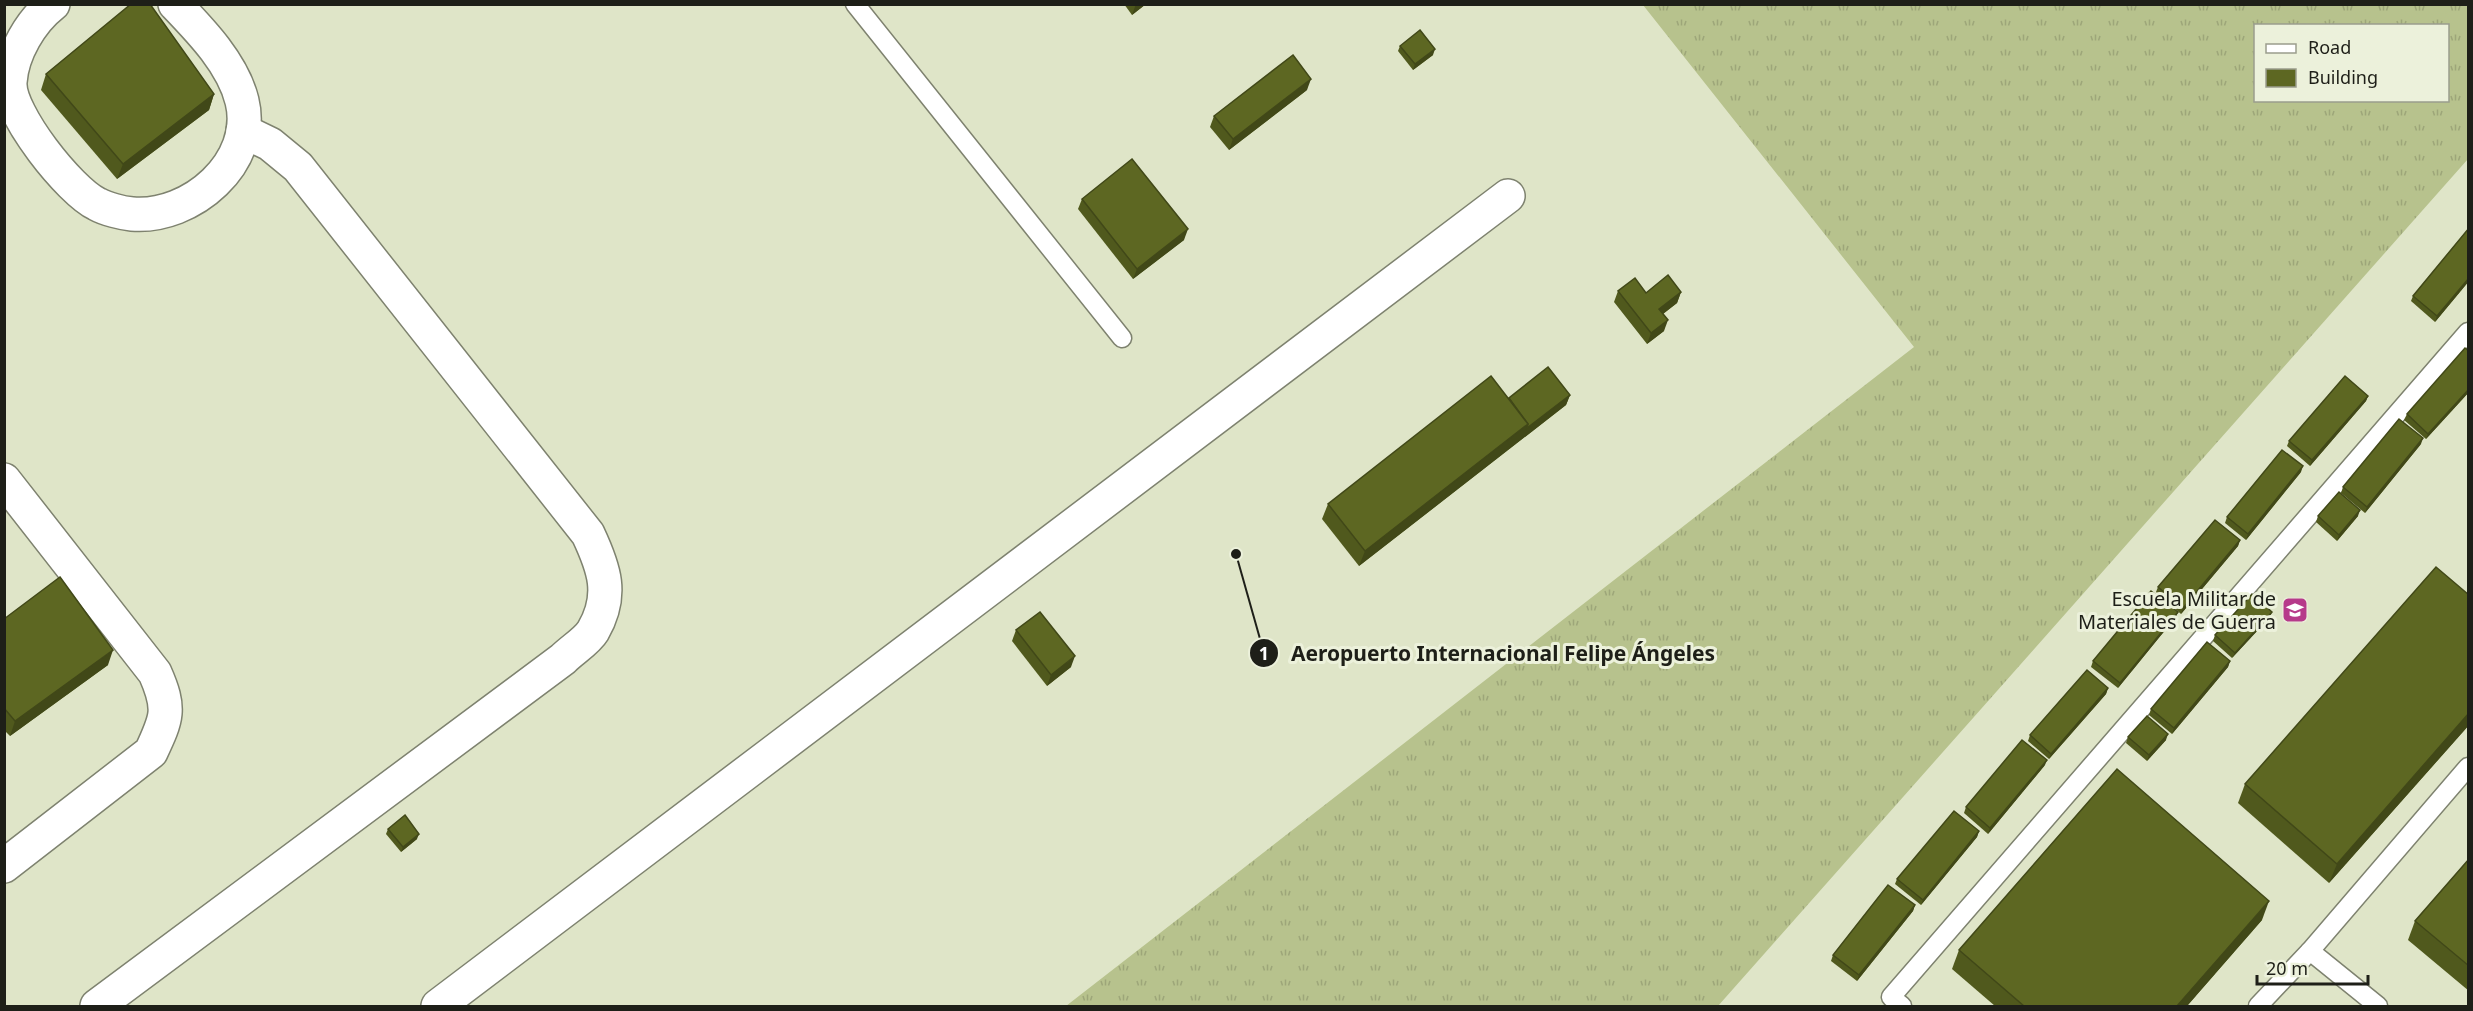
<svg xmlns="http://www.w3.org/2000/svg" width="2473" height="1011" viewBox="0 0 2473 1011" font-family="'Noto Sans',sans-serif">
<defs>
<pattern id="grass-tufts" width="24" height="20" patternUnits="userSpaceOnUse" patternTransform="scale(1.5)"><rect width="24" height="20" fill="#b7c28d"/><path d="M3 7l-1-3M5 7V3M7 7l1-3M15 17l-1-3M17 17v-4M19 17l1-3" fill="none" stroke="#9da679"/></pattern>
</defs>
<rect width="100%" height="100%" fill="#ecf1db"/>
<path fill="#dfe5c8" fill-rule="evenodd" d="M5,5h2463v1001h-2463zM2256,26h192v74h-192z"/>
<path fill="url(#grass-tufts)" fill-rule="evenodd" d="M1643,5h825v154l-750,847h-652l848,-659zM2256,26h192v74h-192z"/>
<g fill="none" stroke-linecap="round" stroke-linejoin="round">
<g stroke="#7e826f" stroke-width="21">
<g id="lane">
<path d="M855,4l267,334"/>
<path d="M2310,951l68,55"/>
<path d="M1902,1006l-11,-9 577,-665"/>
<path d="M2258,1006l52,-55 158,-184"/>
</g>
</g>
<g stroke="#7e826f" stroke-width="36">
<g id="street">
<path d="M53,4c-22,17 -41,49 -43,78 -2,32 60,109 87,122 9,5 25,9 35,10 59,5 125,-52 110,-113 -9,-37 -41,-70 -67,-97"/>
<path d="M4,480l151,193c16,36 12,45 -4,79l-147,114"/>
<path d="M97,1006l466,-347c9,-9 24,-18 30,-28 21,-36 11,-63 -5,-97l-290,-367 -28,-23 -27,-13"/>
<path d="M438,1006l1070,-810"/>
</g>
</g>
<use href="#lane" stroke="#fff" stroke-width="18"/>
<use href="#street" stroke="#fff" stroke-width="33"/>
</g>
<g fill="#50591d">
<path d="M1124,4h22l-14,11z"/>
<path d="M1400,46l33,9 -20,15 -15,-19z"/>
<path d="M46,74l168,20 -5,16 -92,69 -76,-89z"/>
<path d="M1307,90l-78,60 -19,-23 4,-11z"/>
<path d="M1082,199l102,41 -51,39 -55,-70z"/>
<path d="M2469,228v53l-34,41 -24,-21 2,-5z"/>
<path d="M1618,291l28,2 35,-1 -4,11 -14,11 1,17 -17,13 -33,-42z"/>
<path d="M2469,351v41l-43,47 -22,-19 3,-6z"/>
<path d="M1570,395l-4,10 -207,161 -37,-47 6,-15 181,-106z"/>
<path d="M2368,396l-2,5 -56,65 -23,-20 2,-5z"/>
<path d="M2421,444l-56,69 -24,-20 2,-6z"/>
<path d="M2301,472l-55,68 -21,-17 2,-6z"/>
<path d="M2318,516h40l-21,25 -21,-19z"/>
<path d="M2240,540l-2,6 -57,68 -25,-22 2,-5z"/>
<path d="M2469,595v130l-140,158 -91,-80 7,-19z"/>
<path d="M2178,612l-3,6 -57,70 -27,-21 2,-6z"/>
<path d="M2270,617l-38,41 -19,-17 2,-6z"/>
<path d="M4,619l104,46 -98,71 -6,-6z"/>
<path d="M1016,630l55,37 -24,19 -35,-45z"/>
<path d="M2230,661l-2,6 -56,67 -23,-19 2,-6z"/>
<path d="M2108,688l-2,6 -57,65 -21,-18 2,-6z"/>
<path d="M2128,737l38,3 -19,21 -21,-18z"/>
<path d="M2045,765l-57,69 -24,-21 2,-6z"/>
<path d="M388,829l29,10 -16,13 -15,-18z"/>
<path d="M1979,831l-2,6 -56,68 -26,-21 2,-5z"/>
<path d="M2469,859v132l-61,-51 7,-19z"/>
<path d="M1915,905l-2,6 -56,70 -26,-20 2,-6z"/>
<path d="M2262,920l-75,86h-192l-43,-37 7,-19z"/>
</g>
<g fill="#414818">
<path d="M1136,4h10l-14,11z"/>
<path d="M1435,49l-2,6 -20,15 2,-6z"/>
<path d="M1311,79l-4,11 -78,60 4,-11z"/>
<path d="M214,94l-5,16 -92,69 6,-15z"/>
<path d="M1188,229l-4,11 -51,39 4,-10z"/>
<path d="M2469,278v3l-34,41 2,-6z"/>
<path d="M1681,292l-4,11 -22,17 4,-11z"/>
<path d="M1668,320l-4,11 -17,13 4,-11z"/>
<path d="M2469,389v3l-43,47 2,-5z"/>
<path d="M1570,395l-4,10 -207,161 6,-15 163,-127z"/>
<path d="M2368,396l-2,5 -56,65 2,-6z"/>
<path d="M2423,438l-2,6 -56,69 2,-6z"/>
<path d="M2303,466l-2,6 -55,68 2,-6z"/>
<path d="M2360,510l-2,6 -21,25 2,-6z"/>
<path d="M2240,540l-2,6 -57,68 2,-6z"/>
<path d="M2178,612l-3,6 -57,70 2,-5z"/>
<path d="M2272,612l-2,5 -38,41 3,-5z"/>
<path d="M113,650l-5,15 -98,71 5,-15z"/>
<path d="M1075,656l-4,11 -24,19 4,-11z"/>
<path d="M2230,661l-2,6 -56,67 2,-6z"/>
<path d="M2108,688l-2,6 -57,65 2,-5z"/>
<path d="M2469,713v12l-140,158 8,-19z"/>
<path d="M2168,734l-2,6 -19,21 2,-6z"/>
<path d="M2047,760l-2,5 -57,69 2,-6z"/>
<path d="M1979,831l-2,6 -56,68 2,-5z"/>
<path d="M419,834l-2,5 -16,13 2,-5z"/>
<path d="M2269,901l-7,19 -75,86h-10z"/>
<path d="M1915,905l-2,6 -56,70 2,-6z"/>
</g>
<g fill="#5d6722" stroke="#414818" stroke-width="1.5">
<path d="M131,4h19l64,90 -91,70 -77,-90z"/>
<path d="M1420,30l15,19 -20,15 -15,-18z"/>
<path d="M1293,55l18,24 -78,60 -19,-23z"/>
<path d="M1132,159l56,70 -51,40 -55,-70z"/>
<path d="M2469,228v50l-32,38 -24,-20z"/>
<path d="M1668,275l13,17 -22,17 9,11 -17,13 -33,-42 17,-13 11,15z"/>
<path d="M2465,348l4,3v38l-41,45 -21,-20z"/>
<path d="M1548,367l22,28 -43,33 1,-4 -19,-26z"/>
<path d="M1491,376l37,48 -163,127 -37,-47z"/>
<path d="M2345,376l23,20 -56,64 -23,-19z"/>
<path d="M2399,419l24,19 -56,69 -24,-20z"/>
<path d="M2282,450l21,16 -55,68 -21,-17z"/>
<path d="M2339,492l21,18 -21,25 -21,-19z"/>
<path d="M2215,520l25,20 -57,68 -25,-21z"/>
<path d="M2436,567l33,28v118l-132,151 -92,-80z"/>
<path d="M60,577l53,73 -98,71 -11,-13v-89z"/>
<path d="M2151,591l27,21 -58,71 -27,-22z"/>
<path d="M2252,594l20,18 -37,41 -20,-18z"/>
<path d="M1040,612l35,44 -24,19 -35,-45z"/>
<path d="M2207,642l23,19 -56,67 -23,-19z"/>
<path d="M2087,670l21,18 -57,66 -21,-19z"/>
<path d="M2147,716l21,18 -19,21 -21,-18z"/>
<path d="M2022,740l25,20 -57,68 -24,-21z"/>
<path d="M2117,769l152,132 -92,105h-153l-65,-56z"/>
<path d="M1954,811l25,20 -56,69 -26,-21z"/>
<path d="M405,815l14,19 -16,13 -15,-18z"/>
<path d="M2469,859v107l-54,-45z"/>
<path d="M1888,885l27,20 -56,70 -26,-20z"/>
</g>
<defs>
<g id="university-square" transform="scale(1.35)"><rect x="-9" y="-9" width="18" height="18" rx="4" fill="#b63a8a" stroke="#ecf1db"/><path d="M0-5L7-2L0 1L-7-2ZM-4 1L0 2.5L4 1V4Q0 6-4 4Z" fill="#fff"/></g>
</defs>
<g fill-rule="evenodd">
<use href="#university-square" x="2295" y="610"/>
</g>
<g text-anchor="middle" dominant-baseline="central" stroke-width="6" stroke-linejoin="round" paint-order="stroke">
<g font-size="20" fill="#1e1f18" stroke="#ecf1db" text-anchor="end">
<text x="2276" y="598">Escuela Militar de<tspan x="2276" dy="23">Materiales de Guerra</tspan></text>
</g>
</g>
<path fill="none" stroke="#1e1f18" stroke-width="2" d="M1236 554L1264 653"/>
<g fill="#1e1f18" stroke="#ecf1db" stroke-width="2">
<circle cx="1236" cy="554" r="6"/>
<circle cx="1264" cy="653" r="15"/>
</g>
<g font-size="18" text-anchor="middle" font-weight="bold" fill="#fff">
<text x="1264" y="660">1</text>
</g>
<g font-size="21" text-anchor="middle" font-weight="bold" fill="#1e1f18" stroke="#ecf1db" stroke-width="6" stroke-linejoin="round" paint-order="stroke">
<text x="1503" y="661">Aeropuerto Internacional Felipe Ángeles</text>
</g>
<rect width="2473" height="1011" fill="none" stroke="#1e1f18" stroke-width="12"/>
<rect x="2254" y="24" width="195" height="78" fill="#ecf1db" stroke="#9a9d8d" stroke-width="1.5"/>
<rect x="2266" y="44" width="30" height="9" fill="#ffffff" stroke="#9a9d8d" stroke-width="1.5"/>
<text x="2308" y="54" font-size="18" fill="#1e1f18">Road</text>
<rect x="2266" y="69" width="30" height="18" fill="#5d6722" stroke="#9a9d8d" stroke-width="1.5"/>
<text x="2308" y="84" font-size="18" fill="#1e1f18">Building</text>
<path d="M2257 975v9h111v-9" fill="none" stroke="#1e1f18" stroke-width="3"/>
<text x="2266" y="975" font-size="18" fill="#1e1f18" stroke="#ecf1db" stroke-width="4.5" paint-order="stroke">20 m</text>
</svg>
